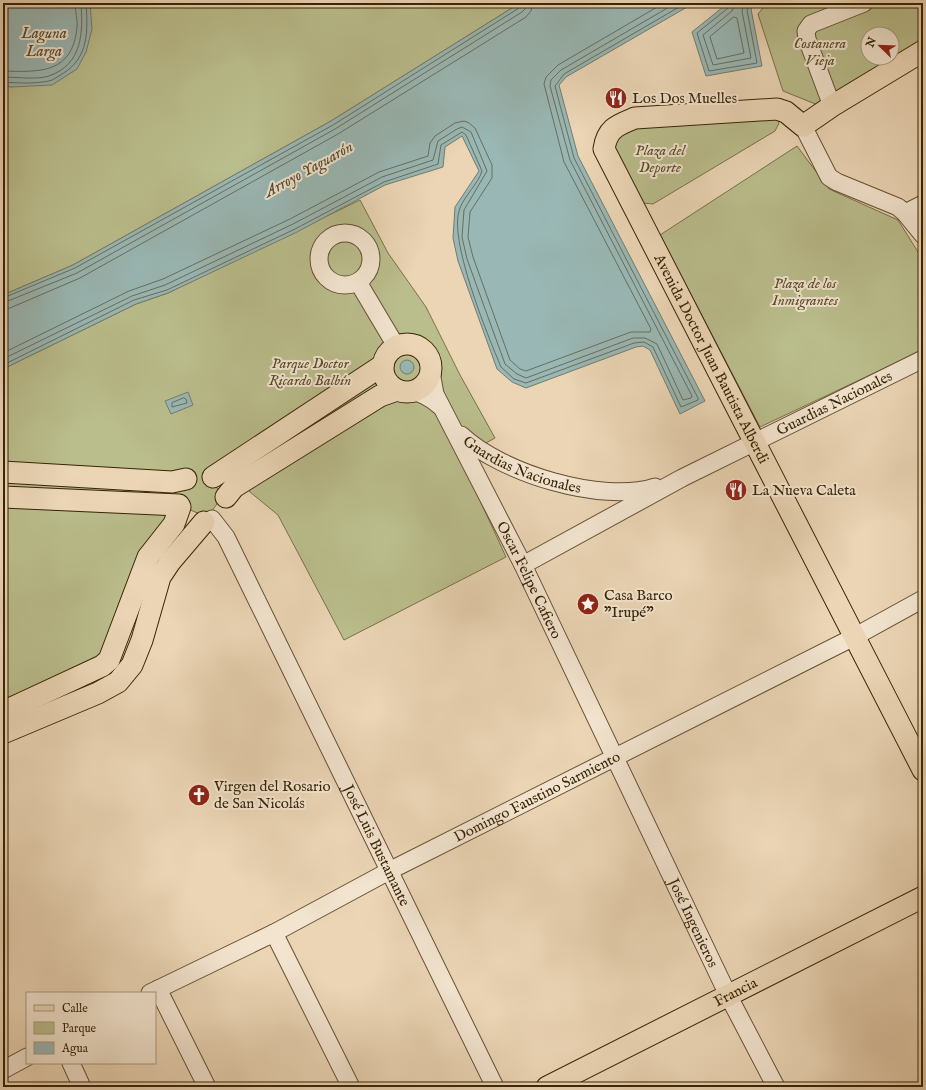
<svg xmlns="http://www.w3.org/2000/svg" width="926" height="1090" viewBox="0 0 926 1090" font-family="'IM FELL English',serif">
<rect width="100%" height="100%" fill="#ebd5b5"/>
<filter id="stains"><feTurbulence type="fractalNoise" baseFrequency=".005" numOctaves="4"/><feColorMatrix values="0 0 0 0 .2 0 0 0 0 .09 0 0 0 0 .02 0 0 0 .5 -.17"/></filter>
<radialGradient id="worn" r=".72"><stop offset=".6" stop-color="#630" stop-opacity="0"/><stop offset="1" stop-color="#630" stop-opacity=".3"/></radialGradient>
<g fill="#babd8c" stroke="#797048" fill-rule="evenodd">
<path d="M90,3h430l-189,118 -258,144 -70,30v-210l8,2 80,-78z"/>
<path d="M767,3h156v42l-100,62 -40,-16 -25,-77zM868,34h24v24h-24z"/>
<path d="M778,119l1,4 -4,8 -122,73 -10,-1 -28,-55 3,-11 18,-12z"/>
<path d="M797,146l32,43 69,31 25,40v90l-163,77 -100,-192z"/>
<path d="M360,200l28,53 38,54 34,68 35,63 -35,19 46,100 -162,83 -66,-125 -62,-51 -1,20 4,8v9l-7,10 -12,3 -12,-5 -80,141 -18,18 -87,31v-330l133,-65 32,-11z"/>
</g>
<g fill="#99b7b4" stroke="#727c6e">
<path d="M3,3h87l2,26 -6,23 -9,17 -25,16 -41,2 -8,-2z"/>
<path d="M520,3h174l-128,74 -7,8 19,71 127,245 -25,13 -30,-64 -7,-4 -7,1 -110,41 -14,-6 -15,-13 -39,-108 -5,-23 2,-31 24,-36 -17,-35 -17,11 -2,20 -58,18 -88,47 -129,61 -32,11 -133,65v-74l70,-30 258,-144z"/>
<path d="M728,3h29l-6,6 11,57 -56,10 -14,-44z"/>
<circle cx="407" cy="367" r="7"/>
<path d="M188,392l5,13 -22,9 -6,-13z"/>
</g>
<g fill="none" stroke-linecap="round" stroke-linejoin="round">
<g stroke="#686e5c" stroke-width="1">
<path d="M730,3l-2,5 -31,25 12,38 48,-8 -10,-53 4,-7"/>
<path d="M735,3l-3,8 -29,24 10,30 38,-7 -9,-47 2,-8"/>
<path d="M734,17l3,1 7,35 -27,6 -7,-22z"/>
<path d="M3,71c37,1 69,3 74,-43 1,-8 -2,-17 -2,-25"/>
<path d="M3,77c13,0 34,3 46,-1 34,-12 34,-44 32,-73"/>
<path d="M3,82c15,1 31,2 46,-1 5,-1 9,-5 13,-7 27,-16 26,-43 24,-71"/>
<path d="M3,298l72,-30 258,-143 186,-117 3,-5"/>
<path d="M3,303l74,-30 258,-144 187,-117 3,-3 2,-6"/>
<path d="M3,309l7,-1 70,-30 258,-144 188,-117 5,-6 2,-8"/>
<path d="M3,353l126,-62 34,-12 127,-60 89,-47 49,-16 2,-13 5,-7 20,-13 9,-2 5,2 6,5 17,37v13l-22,34 -2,25 5,20 37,103 10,9 6,2 105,-39h19l1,-3 -87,-167 -20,-78 2,-7 12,-12 106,-62"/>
<path d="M3,359l129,-63 33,-11 128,-61 89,-47 51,-17 5,-19 19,-12 5,-2 9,5 16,39 -23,39 -2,27 5,22 38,105 12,10 9,4 107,-40h12l12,6 26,56 8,-2 1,-2 -122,-236 -20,-74 1,-6 10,-10 115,-67"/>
<path d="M3,365l131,-65 33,-10 128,-61 89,-47 54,-18 3,-19 21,-13 4,3 16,36c-4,13 -17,24 -22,37 -13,29 28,128 41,159l13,12 12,4 108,-40 10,-1 9,5 28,60 17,-7v-2l-124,-240 -19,-72 9,-12 122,-71"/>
<path d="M184,398l2,1 1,4 -15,4v-4z"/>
</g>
<g stroke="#655031" stroke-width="19">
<g id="minor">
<path d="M832,106l-25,-67 -1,-8 5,-7 53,-21"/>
<path d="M803,126l26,51 8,5 61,25 7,6 18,22"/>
<path d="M905,213l18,-9"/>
<circle cx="345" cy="259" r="26"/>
<path d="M358,282l38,64"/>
<path id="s1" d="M431,372l4,22 88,171 205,430 48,92"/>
<path d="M409,392c11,-1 23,7 31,14"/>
<path id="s2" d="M461,435c40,38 141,69 194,52"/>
<path id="s3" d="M212,519l14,18 269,550"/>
<path id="s4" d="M523,565l159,-87 241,-119"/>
<path d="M274,933l77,154"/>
<path d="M158,989l49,98"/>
<path id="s5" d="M150,993l124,-60 115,-62 465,-234 69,-38"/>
<path d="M71,1063l11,24"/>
<path d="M3,1070l24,-13"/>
</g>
</g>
<g stroke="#382405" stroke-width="23">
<g id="major">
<path id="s6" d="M923,51l-91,55 -29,20 -17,-14 -9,-3 -142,9c-17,7 -28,10 -31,31l319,621"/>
<circle cx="407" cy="368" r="24"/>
<path d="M3,472l169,10 14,-3"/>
<path d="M213,477l170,-112"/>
<path d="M3,497l176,8"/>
<path d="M226,497l8,-10 146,-91 17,-6"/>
<path d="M3,712l99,-46 7,-6 39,-103 26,-33 6,-17"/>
<path d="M3,733l95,-40 20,-11 14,-17 10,-25 18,-63 10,-15 34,-40"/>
<path id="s7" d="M547,1087l376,-190"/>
</g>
</g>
<use href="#minor" stroke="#f2e4cf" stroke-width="17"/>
<use href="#major" stroke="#ebd5b5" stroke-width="21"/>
</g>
<defs>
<g id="restaurant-disc" transform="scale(1.15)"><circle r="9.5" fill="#8f2418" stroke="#f2e4cf"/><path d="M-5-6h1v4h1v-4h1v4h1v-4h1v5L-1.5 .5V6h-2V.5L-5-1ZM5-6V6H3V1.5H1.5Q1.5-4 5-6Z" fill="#fff"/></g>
<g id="sight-disc" transform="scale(1.15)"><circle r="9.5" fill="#8f2418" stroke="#f2e4cf"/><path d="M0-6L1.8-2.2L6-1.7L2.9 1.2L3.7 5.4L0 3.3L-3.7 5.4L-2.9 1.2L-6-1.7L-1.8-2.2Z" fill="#fff"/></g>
<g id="church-disc" transform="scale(1.15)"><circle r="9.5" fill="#8f2418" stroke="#f2e4cf"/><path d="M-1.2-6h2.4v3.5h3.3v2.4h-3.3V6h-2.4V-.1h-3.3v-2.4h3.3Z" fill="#fff"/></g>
</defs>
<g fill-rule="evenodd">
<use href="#restaurant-disc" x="616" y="98"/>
<use href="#restaurant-disc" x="736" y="490"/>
<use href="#sight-disc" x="588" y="604"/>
<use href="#church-disc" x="199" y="795"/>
</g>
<g text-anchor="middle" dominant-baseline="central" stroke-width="4" stroke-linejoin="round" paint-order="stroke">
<g font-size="15" font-style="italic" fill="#584a27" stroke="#f2e4cf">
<text x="820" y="43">Costanera<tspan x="820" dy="17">Vieja</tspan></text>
<text x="660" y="150">Plaza del<tspan x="660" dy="17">Deporte</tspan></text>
<text x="805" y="283">Plaza de los<tspan x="805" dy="17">Inmigrantes</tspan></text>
<text x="310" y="363">Parque Doctor<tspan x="310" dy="17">Ricardo Balbín</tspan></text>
</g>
<g font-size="15" fill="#382405" stroke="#f2e4cf" text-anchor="start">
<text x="632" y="98">Los Dos Muelles</text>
<text x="752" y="490">La Nueva Caleta</text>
<text x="604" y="595">Casa Barco<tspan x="604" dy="17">"Irupé"</tspan></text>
<text x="214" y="786">Virgen del Rosario<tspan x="214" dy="17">de San Nicolás</tspan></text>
</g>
<g font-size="15" fill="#382405" stroke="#f2e4cf">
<text stroke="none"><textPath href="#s6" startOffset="598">Avenida Doctor Juan Bautista Alberdi</textPath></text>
<text stroke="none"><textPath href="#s4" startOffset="351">Guardias Nacionales</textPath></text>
<text stroke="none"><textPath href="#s2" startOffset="69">Guardias Nacionales</textPath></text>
<text stroke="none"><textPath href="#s1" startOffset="231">Oscar Felipe Cafiero</textPath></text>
<text stroke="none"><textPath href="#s5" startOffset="434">Domingo Faustino Sarmiento</textPath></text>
<text stroke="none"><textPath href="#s3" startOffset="366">José Luis Bustamante</textPath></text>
<text stroke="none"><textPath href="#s1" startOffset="611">José Ingenieros</textPath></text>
<text stroke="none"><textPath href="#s7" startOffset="211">Francia</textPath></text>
</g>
<g font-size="16" font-style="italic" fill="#504931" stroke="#f2e4cf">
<text x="44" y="34">Laguna<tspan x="44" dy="18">Larga</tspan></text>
<text transform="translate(309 170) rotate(-29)">Arroyo Yaguarón</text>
</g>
</g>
<rect width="926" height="1090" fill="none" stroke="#ebd5b5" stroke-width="16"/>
<rect x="4" y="4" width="918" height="1082" fill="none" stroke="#382405" stroke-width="2"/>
<rect x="8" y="8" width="910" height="1074" fill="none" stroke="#382405"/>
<rect x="26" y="992" width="130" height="72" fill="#f2e4cf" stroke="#a8977e"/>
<rect x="34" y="1005" width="20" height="6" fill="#ebd5b5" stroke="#a8977e"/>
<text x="62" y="1012" font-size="12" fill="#382405">Calle</text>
<rect x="34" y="1022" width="20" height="12" fill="#babd8c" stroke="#a8977e"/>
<text x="62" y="1032" font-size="12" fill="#382405">Parque</text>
<rect x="34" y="1042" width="20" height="12" fill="#99b7b4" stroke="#a8977e"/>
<text x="62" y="1052" font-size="12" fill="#382405">Agua</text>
<g transform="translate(880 46) rotate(293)"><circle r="19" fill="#f2e4cf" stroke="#a8977e"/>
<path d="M0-3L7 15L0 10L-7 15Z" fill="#8f2418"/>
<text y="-6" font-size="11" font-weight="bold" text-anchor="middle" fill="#382405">N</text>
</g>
<rect width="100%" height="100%" filter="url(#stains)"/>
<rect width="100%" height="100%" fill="url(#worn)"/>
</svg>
